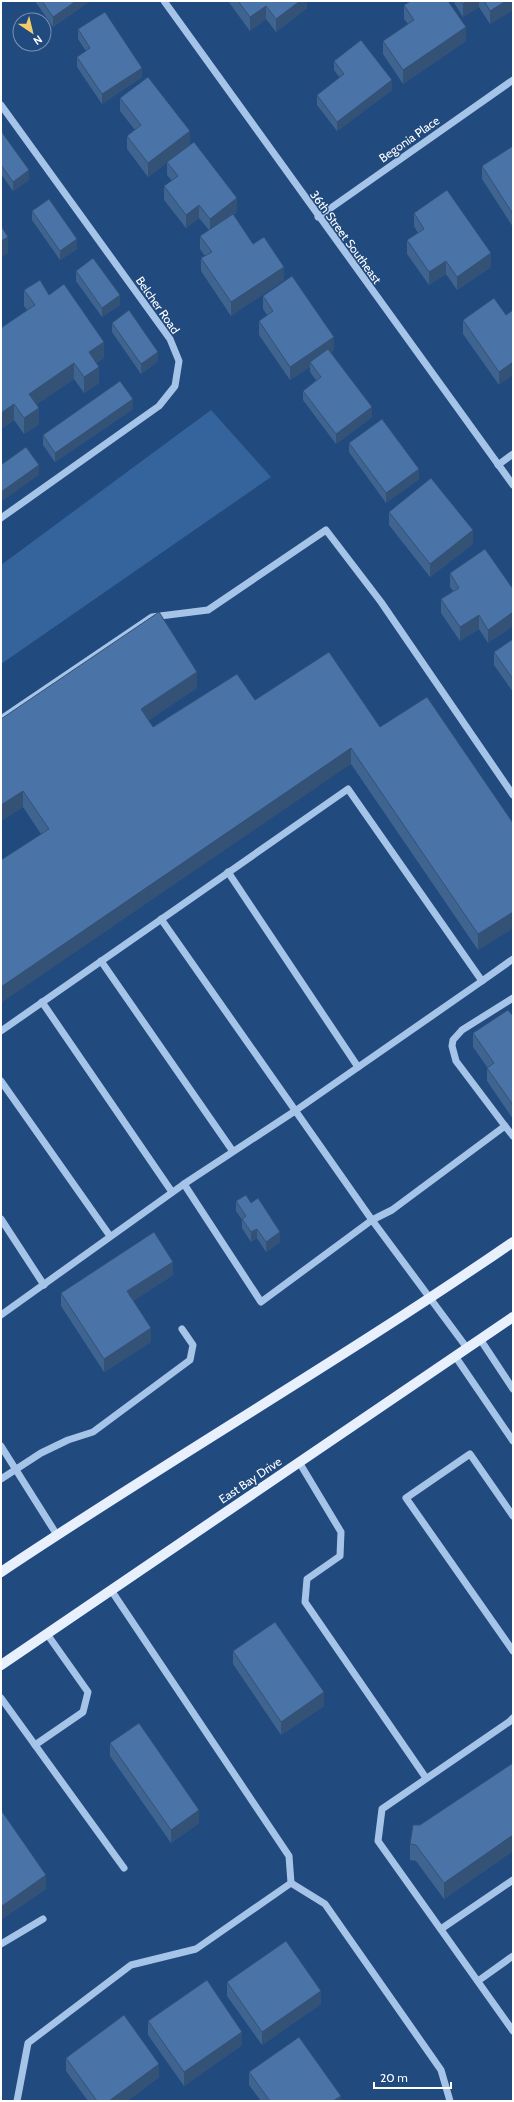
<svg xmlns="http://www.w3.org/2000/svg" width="514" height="2102" viewBox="0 0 514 2102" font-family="Cabin,sans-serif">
<rect width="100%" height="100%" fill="#214a7f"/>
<path fill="#35649d" d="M211,410l60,67 -270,187v-99z"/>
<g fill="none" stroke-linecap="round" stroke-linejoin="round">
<g stroke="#a6c4e7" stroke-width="7">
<path d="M164,1l349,484"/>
<path d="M1,105l169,234 9,22 -4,25 -16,20 -158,112"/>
<path d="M318,217l195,-137"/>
<path d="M498,465l15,-11"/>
<path d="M1,719l151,-102 56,-7 118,-80 55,72 132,193"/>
<path d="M228,872l130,195"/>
<path d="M161,919l211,301 20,-10 113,-84 8,10"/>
<path d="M101,961l131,189"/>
<path d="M42,1002l130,190"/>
<path d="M1,1031l347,-242 134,192 31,-22"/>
<path d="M1,1081l109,155"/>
<path d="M505,1126l-49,-65 -4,-15 1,-6 9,-10 51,-32"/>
<path d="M1,1219l43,66"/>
<path d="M1,1315l183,-131"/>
<path d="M480,1339l33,50"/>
<path d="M467,1348l-95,-128 -111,82 -77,-118 111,-73 187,-130"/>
<path d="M455,1356l58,85"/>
<path d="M1,1446l56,89"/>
<path d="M299,1462l42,70 -1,24 -33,23 -2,23 121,176"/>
<path d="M1,1479l40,-26 27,-13 25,-8 97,-72 3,-15 -11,-16"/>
<path d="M513,1516l-43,-62 -64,44 107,153"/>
<path d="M1,1698l123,170"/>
<path d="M513,1718l-4,4 -127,87 -4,32 135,190"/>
<path d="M35,1745l48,-33 5,-20 -41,-58"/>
<path d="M291,1883l34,21 116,166 9,31"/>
<path d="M441,1929l72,-49"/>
<path d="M1,1944l42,-25"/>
<path d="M478,1981l35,-25"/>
<path d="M17,2101l11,-58 103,-78 65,-16 95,-66 -2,-27 -178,-266"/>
</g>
<g stroke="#e8f0fd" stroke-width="10">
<path d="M1,1572c169,-113 345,-215 512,-330"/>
<path d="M1,1665l512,-348"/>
</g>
</g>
<g fill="#406490">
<path d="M35,1h55l-37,26z"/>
<path d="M228,1h79v7l-31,24 -10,-13 -16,12z"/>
<path d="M453,1h60v9l-23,14 -11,-17 -16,10z"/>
<path d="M404,5l62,36 -63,43 -20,-30v-13l25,-17 -4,-5z"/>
<path d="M78,29l64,48 -40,27 -25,-37v-10l9,-6 -8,-12z"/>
<path d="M334,61l58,29 -55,41 -20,-26v-10l23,-17 -6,-8z"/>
<path d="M120,98l70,47 -42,32 -21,-28v-13l8,-6 -15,-19z"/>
<path d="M1,131l28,49 -16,11 -12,-17z"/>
<path d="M513,146v81l-31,-48v-13z"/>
<path d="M167,162l70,49 -4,4 20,29 31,36 -53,36 -30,-45v-13l4,-2 -5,-7v-13l9,-6 -10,-12 -13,10 -22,-28v-14l8,-5 -5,-6z"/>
<path d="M32,211l45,38 -17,11 -28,-40z"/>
<path d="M414,213l77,54 -34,23 -11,-16 -17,11 -22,-31v-14l11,-7 -4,-7z"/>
<path d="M76,271l44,34 -18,12 -26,-36z"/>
<path d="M24,290l25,5 55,63 -8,5 3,20 -15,10 -10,-14 -37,25 2,20 -15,10 -10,-14 -13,9v-101l26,-18 -3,-4z"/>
<path d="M263,296l71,54 -3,2 41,65 -36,27 -33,-44v-9l13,-11 -6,-8v-5l-20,13 -31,-45v-14l8,-6 -4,-6z"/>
<path d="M506,315l-7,70 -36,-51v-14z"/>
<path d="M112,323l46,38 -17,13 -29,-42z"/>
<path d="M133,409l-78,53 -12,-17v-10z"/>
<path d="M349,443l70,36 -33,24 -37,-51z"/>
<path d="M389,512l84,32 -43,33 -41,-52z"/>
<path d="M450,573l63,16v37l-25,17 -9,-14 -19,12 -19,-28v-14l12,-8 -3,-4z"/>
<path d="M513,639v53l-19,-27v-13z"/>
<path d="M197,688l-49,32 5,7 102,-27 125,27 133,96v105l-35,22 -127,-186 -310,70 -18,-27 -22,14v-102z"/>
<path d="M513,1016v103l-26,-38v-14l-14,-20v-14z"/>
<path d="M236,1201l15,2 29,39 -14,10 -9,-14 -6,4 -9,-14v-8l-6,-9z"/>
<path d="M173,1275l-40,26 18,41 -47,30 -43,-66v-13z"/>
<path d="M233,1651l91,55 -43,29 -48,-71z"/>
<path d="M110,1743l89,80 -28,20 -61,-87z"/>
<path d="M513,1763v88l-69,48 -28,-38 -6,-1v-16l10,-19z"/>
<path d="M1,1810l45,79 -44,30 -1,-2z"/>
<path d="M227,1982l94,22 -59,41 -35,-49z"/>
<path d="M148,2021l94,24 -58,41 -36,-51z"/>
<path d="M66,2058l93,19 -32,24h-39l-22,-30z"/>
<path d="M249,2072l92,29h-80l-12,-16z"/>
</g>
<g fill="#345176">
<path d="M76,1h14l-37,26v-10z"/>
<path d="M300,1h7v7l-31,24v-13z"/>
<path d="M467,1h12v6l-16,10v-13z"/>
<path d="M506,1h7v9l-23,14v-13z"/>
<path d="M266,6v13l-16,12v-14z"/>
<path d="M466,27v14l-63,43v-14z"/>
<path d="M142,68v9l-40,27v-10z"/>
<path d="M392,80v10l-55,41v-9z"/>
<path d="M190,131v14l-42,32v-14z"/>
<path d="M29,170v10l-16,11v-9z"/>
<path d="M2,196v16l-1,1v-16z"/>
<path d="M237,198v13l-27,21v-13z"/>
<path d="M199,205v13l-13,10v-13z"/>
<path d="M8,237v16l-7,4v-16z"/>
<path d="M77,239v10l-17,11v-9z"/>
<path d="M491,253v14l-34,23v-13z"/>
<path d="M446,261v13l-17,11v-13z"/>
<path d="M284,267v13l-53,36v-14z"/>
<path d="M120,295v10l-18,12v-9z"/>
<path d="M334,337v13l-22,15 -2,-3v5l-20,13v-13z"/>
<path d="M104,342v16l-15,10v-16z"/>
<path d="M158,352v9l-17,13v-10z"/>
<path d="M513,362v13l-14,10v-13z"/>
<path d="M74,363v16l-45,31v-16z"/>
<path d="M99,367v16l-15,10v-16z"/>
<path d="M133,399v10l-78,53v-9z"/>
<path d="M14,404v16l-13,9v-16z"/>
<path d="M372,407v10l-36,27v-10z"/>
<path d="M39,408v16l-15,10v-16z"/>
<path d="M39,465v10l-38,27v-10z"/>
<path d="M419,469v10l-33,24v-10z"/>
<path d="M473,530v14l-43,33v-13z"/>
<path d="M513,612v14l-25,17v-13z"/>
<path d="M479,615v14l-19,12v-14z"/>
<path d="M197,672v16l-56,38v-17z"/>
<path d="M351,748v16l-350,239v-16z"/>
<path d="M23,791v16l-22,14v-16z"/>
<path d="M513,912v16l-35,22v-16z"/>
<path d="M257,1229v9l-6,4v-10z"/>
<path d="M280,1232v10l-14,10v-10z"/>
<path d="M173,1262v13l-46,30v-14z"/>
<path d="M151,1328v14l-47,30v-13z"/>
<path d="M324,1692v14l-43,29v-13z"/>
<path d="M199,1810v13l-28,20v-13z"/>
<path d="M513,1835v16l-69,48v-16z"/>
<path d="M46,1875v14l-44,30v-13z"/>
<path d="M321,1991v13l-59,41v-13z"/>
<path d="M242,2032v13l-58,41v-14z"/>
<path d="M159,2064v13l-32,24h-18z"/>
<path d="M341,2096v5h-8z"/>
</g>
<g fill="#4a74a8" stroke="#345176">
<path d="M42,1h34l-23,16z"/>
<path d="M238,1h62l-24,18 -10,-13 -16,11z"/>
<path d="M411,1h37l18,26 -63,43 -20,-29 31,-21 -10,-15z"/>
<path d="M461,1h6l-4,3z"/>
<path d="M484,1h22l-16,10z"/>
<path d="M105,12l37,56 -40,26 -25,-37 13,-9 -12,-19z"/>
<path d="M361,40l31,40 -55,42 -20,-27 27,-21 -10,-13z"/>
<path d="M148,77l42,54 -42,32 -21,-27 14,-11 -21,-27z"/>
<path d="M1,131l28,39 -16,12 -12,-17z"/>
<path d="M194,142l43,56 -27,21 -11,-14 -13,10 -22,-29 14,-10 -11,-14z"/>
<path d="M513,146v68l-31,-48z"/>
<path d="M447,190l44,63 -34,24 -11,-16 -17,11 -22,-32 17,-11 -10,-16z"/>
<path d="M49,199l28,40 -17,12 -28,-40z"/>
<path d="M233,214l20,30 11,-7 20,30 -53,35 -30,-44 11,-6 -12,-16z"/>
<path d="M1,226l7,11 -7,4z"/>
<path d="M93,258l27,37 -18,13 -26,-37z"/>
<path d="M292,276l42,61 -44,30 -31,-46 14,-10 -10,-15z"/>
<path d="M40,280l9,15 15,-11 40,58 -15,10 10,15 -15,10 -10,-14 -45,31 10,14 -15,10 -10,-14 -13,9v-85l34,-23 -11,-15z"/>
<path d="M494,298l12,17 7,-5v52l-14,10 -36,-52z"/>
<path d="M129,310l29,42 -17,12 -29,-41z"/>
<path d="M328,349l44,58 -36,27 -33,-43 18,-14 -11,-15z"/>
<path d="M120,381l13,18 -78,54 -12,-18z"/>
<path d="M382,419l37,50 -33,24 -37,-50z"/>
<path d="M26,447l13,18 -38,27v-27z"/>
<path d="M431,478l42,52 -43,34 -41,-52z"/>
<path d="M485,549l28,40v23l-25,18 -9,-15 -19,12 -19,-28 18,-11 -9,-15z"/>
<path d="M159,612l38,60 -56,37 12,18 84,-53 18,26 74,-48 51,75 47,-30 86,126v89l-35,22 -127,-186 -350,239v-127l48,-31 -26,-38 -22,14v-86z"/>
<path d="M513,639v40l-19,-27z"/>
<path d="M508,1010l5,6v89l-26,-37 7,-5 -21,-30z"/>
<path d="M246,1195l5,8 7,-5 22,34 -14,10 -9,-13 -6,3 -9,-13 4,-3 -10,-15z"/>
<path d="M154,1232l19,30 -46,29 24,37 -47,31 -43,-66z"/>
<path d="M275,1622l49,70 -43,30 -48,-71z"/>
<path d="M139,1723l60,87 -28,20 -61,-87z"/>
<path d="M513,1763v72l-69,48 -28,-38 -6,-1 3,-19h7z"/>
<path d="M1,1810l45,65 -44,31 -1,-2z"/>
<path d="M286,1941l35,50 -59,41 -35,-50z"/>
<path d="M207,1980l35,52 -58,40 -36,-51z"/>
<path d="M124,2015l35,49 -50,37h-12l-31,-43z"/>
<path d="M299,2037l42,59 -8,5h-63l-21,-29z"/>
</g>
<g text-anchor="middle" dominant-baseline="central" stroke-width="3" stroke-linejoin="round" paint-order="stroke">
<g font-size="12" fill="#fff" stroke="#214a7f">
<text transform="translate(409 139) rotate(-35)">Begonia Place</text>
<text transform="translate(346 237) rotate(54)">36th Street Southeast</text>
<text transform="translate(158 305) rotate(55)">Belcher Road</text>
<text transform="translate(250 1480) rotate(-34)">East Bay Drive</text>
</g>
</g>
<rect width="514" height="2102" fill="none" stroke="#ffffff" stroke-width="4"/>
<g transform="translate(32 32) rotate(145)"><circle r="19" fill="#214a7f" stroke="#7a92b2"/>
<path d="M0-3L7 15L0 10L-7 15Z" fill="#f3cb68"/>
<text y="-6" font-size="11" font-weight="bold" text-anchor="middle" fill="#ffffff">N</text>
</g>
<path d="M374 2082v6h77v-6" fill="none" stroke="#ffffff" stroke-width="2"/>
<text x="380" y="2082" font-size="12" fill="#ffffff" stroke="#214a7f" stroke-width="3" paint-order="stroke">20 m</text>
</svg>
